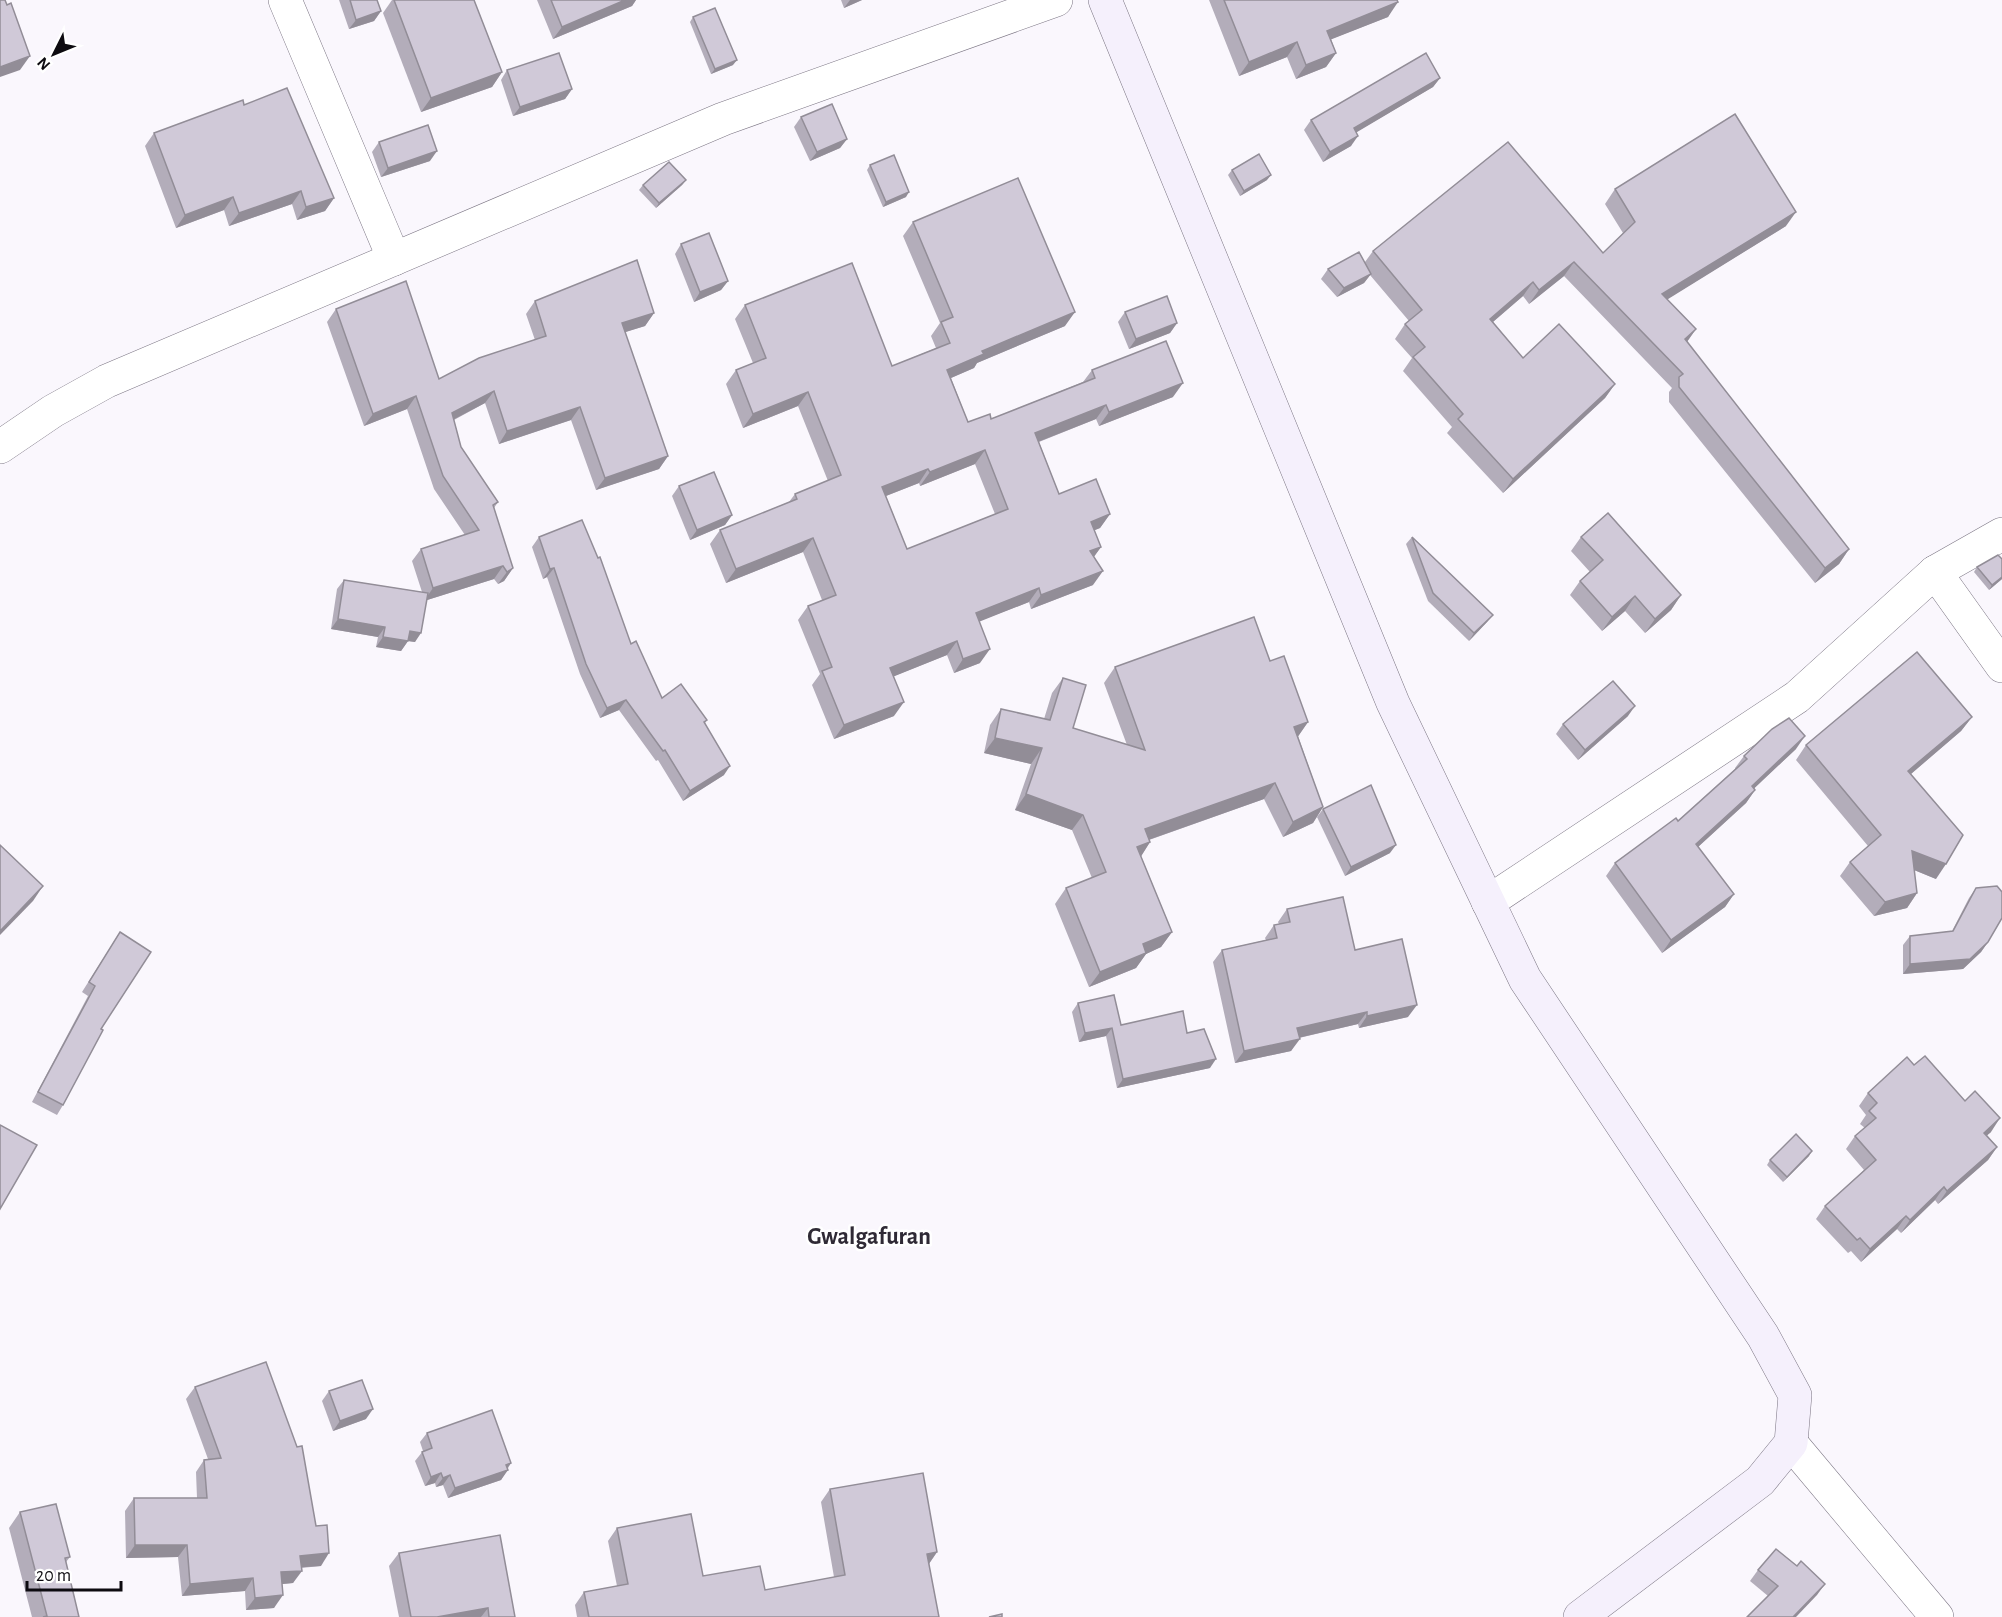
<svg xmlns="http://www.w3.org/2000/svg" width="2002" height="1617" viewBox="0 0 2002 1617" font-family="'Alegreya Sans',sans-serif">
<rect width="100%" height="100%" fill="#faf7fd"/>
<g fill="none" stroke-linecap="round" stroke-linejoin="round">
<g stroke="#7c7684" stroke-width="34">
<g id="street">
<path d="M285,0l109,259"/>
<path d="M0,447l53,-36 54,-30 616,-262 333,-119"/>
<path d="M1935,572l67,-38"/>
<path d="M1488,902l309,-205 138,-125 67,94"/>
<path d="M1791,1443l146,174"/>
</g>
</g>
<g stroke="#7c7684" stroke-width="34">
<path id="secondary" d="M1105,0l288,703 132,276 238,357 32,59 -4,48 -31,38 -180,136"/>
</g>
<use href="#street" stroke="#fff" stroke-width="33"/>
<use href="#secondary" stroke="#f5f0fc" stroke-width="33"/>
</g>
<g fill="#b3adba" fill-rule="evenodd">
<path d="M339,0h38l4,11 -7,10 -25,8z"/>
<path d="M392,0h82l28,72 -10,15 -71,25 -38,-99z"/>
<path d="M537,0h99l-4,6 -79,33z"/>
<path d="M841,0h21l-18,8z"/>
<path d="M1209,0h188l-9,17 -57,22 5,14 -10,14 -30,12 -9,-22 -48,19z"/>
<path d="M693,17l40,48 -22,9 -21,-52z"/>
<path d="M507,70l65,19 -7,10 -52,17 -12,-36z"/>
<path d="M1440,78l-7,9 -77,45 -5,14 -28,16 -19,-32 7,-10z"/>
<path d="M244,105l90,93 -9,13 -28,9 -5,-16 -63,22 -5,-16 -48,18 -31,-82 9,-13z"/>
<path d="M801,117l46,22 -7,9 -30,13 -16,-34z"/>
<path d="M379,142l51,19 -49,16 -9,-25z"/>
<path d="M870,165l36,32 -23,10 -16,-37z"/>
<path d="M1232,170l35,10 -27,16 -12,-21z"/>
<path d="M686,180l-4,5 -26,23 -17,-18 4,-5z"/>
<path d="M1615,189l171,37 -119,73 29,30 -9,13 162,207 -10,15 -24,19 -146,-181v-10l3,-4 -108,-112 -35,28 -6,-8 -30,26 30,36 92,26 -10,14 -102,95 -56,-60 5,-6 -49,-56 9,-13 -17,-19 10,-15 4,-3 -39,-46 -6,8 -27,14 -16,-18 7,-10 37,-7 8,-11 230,2 20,-20 -18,-29z"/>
<path d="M913,222l152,104 -88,37 -3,5 -23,10 17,44 23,-3 92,-37 9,-12 81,27 -74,29 -3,-7 -57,23 20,52 51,20 -10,14 -6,2 7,17 -7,9 -1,29 -62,24 -2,-7 -50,19 1,42 -26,10 -7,-18 -53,21v40l-60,23 -22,-54 8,-11 -22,-54 10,-14 14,-6 -19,-48 -77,31 -16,-39 10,-14 69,-28 6,-8 33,-13 -30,-75 -55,22 -17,-44 10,-14 17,-7 -18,-44 10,-14 147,61 44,-18 -5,-12 9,-13 -37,-87zM975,464l20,50 -88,35 -21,-53 33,-13 1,3z"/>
<path d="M681,244l47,37 -7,9 -27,12 -19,-48z"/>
<path d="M535,301l119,12 -9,13 -20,6 43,124 -9,13 -63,21 -25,-70 -72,24 -14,-41 -31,17 7,27 37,55 -4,6 19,60 -9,13 -6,3 -4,-5 -67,21 -12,42 -7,-1 -7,10 -25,-4 2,-10 -47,-8 6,-40 7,-9 78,12 -10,-31 9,-12 44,-14 -31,-46 -27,-80 -43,17 -37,-104 9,-13 103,70 96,-39 -9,-26z"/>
<path d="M1125,312l52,11 -7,10 -41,16 -11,-27z"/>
<path d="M679,486l53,29 -7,10 -35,15 -18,-44z"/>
<path d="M539,537l92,107 31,54 45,22 -2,3 19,52 -41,26 -25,-41 -2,1 -37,-51 -19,8 -20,-44 -33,-97 -4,2 -11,-32z"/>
<path d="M1412,537l81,78 -6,7 -18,19 -41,-40 -22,-57z"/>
<path d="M1581,537l100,58 -10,15 -26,23 -20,-22 -23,20 -32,-36 10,-14 10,-9 -19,-21z"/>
<path d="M2002,559v20l-13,11 -15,-18 3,-5z"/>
<path d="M1270,661l38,61 -10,14 25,71 -10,16 -30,14 -19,-38 -115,41 1,2 -9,14 31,76 -11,15 -15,7 -10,14 -47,19 -34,-83 11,-16 26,-10 -20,-48 -57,-20 16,-46 -47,-11 6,-28 11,-16 43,10 8,-26 11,-15 10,50 54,17 -23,-62 11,-16z"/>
<path d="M1628,716l-50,44 -22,-26 7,-10z"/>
<path d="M1972,717l-11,14 -50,43 25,105 -22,-9 3,23 -10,15 -33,8 -34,-40 10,-14 18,-16 -72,-86 10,-15z"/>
<path d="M1796,749l-42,39 1,2 -9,13 -48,44 36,47 -9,13 -63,46 -56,-77 9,-13 63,-42 57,-52v-1l9,-12z"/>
<path d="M1323,809l67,44 -45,23 -28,-59z"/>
<path d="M1976,888l12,54 -7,10 -18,17 -60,5v-29l7,-9 42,-5 17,-33z"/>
<path d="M1287,909l68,41 53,67 -49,11 -1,-4 -59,14 -8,13 -56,12 -22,-101 9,-12 44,-10 -1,-2 9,-13 5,-1 -1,-2z"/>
<path d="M120,932l-19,97 -38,76 -6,10 -25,-13 56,-106 -6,-4z"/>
<path d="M1078,1003l43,22 66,8 23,35 -93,20 -11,-52 -27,6 -7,-30z"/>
<path d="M1914,1065l77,67 -4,3 10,12 -9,13 -50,44 -3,-4 -34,33 -4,-4 -36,33 -10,-11 -3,2 -32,-34 9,-13 39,-36 -18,-21 9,-13 10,-8 -5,-4 6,-9 -7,-9 9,-13z"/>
<path d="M1809,1156l-26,26 -16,-17 3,-5z"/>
<path d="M195,1387l126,179 -20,2 -8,15 -11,1 -8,24 -28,2 -1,-19 -63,5 -4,-39 -52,1 -1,-47 9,-13h63l-1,-26 8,-12 4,-1 -22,-60z"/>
<path d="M329,1391l37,28 -33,12 -11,-30z"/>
<path d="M427,1433l84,30 -10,17 -53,18 -5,-13 -7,2 -1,-4 -10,3 -10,-25 8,-10 -3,-9z"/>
<path d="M830,1489l107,63 -8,12 10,53h-362l-2,-12 9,-13 33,-6 -9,-45 9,-13 86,48 62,14 69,-13 -13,-75z"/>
<path d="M20,1512l50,45 -4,5 13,55h-47l-23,-89z"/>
<path d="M399,1553l116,64h-116l-10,-51z"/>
<path d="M1758,1570l59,25 -49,1 -18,-15z"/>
</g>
<g fill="#928d97">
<path d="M625,0h11l-4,6 -79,33 9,-12z"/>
<path d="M850,0h12l-18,8z"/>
<path d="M1398,2l-10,15 -71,28 10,-14z"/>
<path d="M381,11l-7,10 -25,8 7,-9z"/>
<path d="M1297,42l-10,15 -48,19 10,-14z"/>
<path d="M1336,53l-10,14 -30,12 10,-14z"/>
<path d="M30,56l-10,14 -20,7v-10z"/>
<path d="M737,60l-4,5 -22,9 4,-5z"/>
<path d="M502,72l-10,15 -71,25 10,-14z"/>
<path d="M1440,78l-7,9 -86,51 7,-10z"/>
<path d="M572,89l-7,10 -52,17 7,-9z"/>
<path d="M1358,136l-7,10 -28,16 7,-10z"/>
<path d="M847,139l-7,9 -30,13 7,-9z"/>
<path d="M437,151l-7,10 -49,16 7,-9z"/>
<path d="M1271,175l-4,5 -27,16 4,-5z"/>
<path d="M686,180l-4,5 -26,23 3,-5z"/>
<path d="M301,191l-9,13 -63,22 10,-13z"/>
<path d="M909,192l-3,5 -23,10 3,-5z"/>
<path d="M233,197l-9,13 -48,18 9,-13z"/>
<path d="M334,198l-9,13 -28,9 9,-13z"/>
<path d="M1796,212l-10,14 -134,83 10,-15z"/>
<path d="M1574,262l-10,14 -35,28 10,-14z"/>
<path d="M1371,274l-7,9 -27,14 7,-9z"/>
<path d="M728,281l-7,9 -27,12 6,-10z"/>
<path d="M1533,282l-10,14 -43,37 10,-14z"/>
<path d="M1075,312l-10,14 -88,37 -3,5 -37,16 10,-14 35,-19z"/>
<path d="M654,313l-9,13 -32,10 9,-13z"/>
<path d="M1177,323l-7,10 -41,16 7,-10z"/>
<path d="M1696,329l-10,14 -1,-4z"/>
<path d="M1183,383l-10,14 -74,29 10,-14z"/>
<path d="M1615,384l-10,14 -102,95 10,-14z"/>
<path d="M494,391l-9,12 -42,22 9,-12z"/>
<path d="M808,392l-10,14 -55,22 10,-14z"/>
<path d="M416,396l-9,13 -43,17 9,-12z"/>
<path d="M1106,405l-10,14 -71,28 10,-14z"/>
<path d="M580,407l-9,13 -72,24 8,-13z"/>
<path d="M985,450l-10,14 -55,22 10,-14z"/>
<path d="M668,456l-9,13 -63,21 9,-12z"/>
<path d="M928,469l-9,14 -46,18 9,-14z"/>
<path d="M1110,514l-10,14 -19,8 10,-14z"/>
<path d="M732,515l-7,10 -35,15 7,-10z"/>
<path d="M813,538l-10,14 -77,31 10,-14z"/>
<path d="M1101,547l-10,14 -1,-10z"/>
<path d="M1849,549l-10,15 -24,19 10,-15z"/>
<path d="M503,566l-9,13 -70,22 9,-13z"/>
<path d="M513,568l-9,13 -6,3 9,-12z"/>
<path d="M554,568l-7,9 -4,2 7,-10z"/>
<path d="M1103,571l-10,14 -62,24 10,-14z"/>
<path d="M2002,577v2l-13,11 3,-5z"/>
<path d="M1039,588l-10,14 -63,25 10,-14z"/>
<path d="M1681,595l-10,15 -26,23 10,-14z"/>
<path d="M1635,596l-10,15 -23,20 10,-14z"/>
<path d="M1493,615l-6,7 -18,19 5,-8z"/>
<path d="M338,619l47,8 -7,10 -47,-8z"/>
<path d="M410,631l11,2 -6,9 -7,-1 -7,10 -25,-4 7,-10z"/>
<path d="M957,641l-10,14 -67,27 10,-14z"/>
<path d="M990,649l-10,14 -26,10 9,-14z"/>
<path d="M626,700l-7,10 -19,8 7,-10z"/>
<path d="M904,702l-10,14 -60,23 10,-14z"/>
<path d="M1635,706l-7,10 -50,44 7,-10z"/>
<path d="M1972,717l-11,14 -63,54 10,-14z"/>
<path d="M1308,722l-11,16 -3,-11z"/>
<path d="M1805,736l-9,13 -53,50 9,-13z"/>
<path d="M995,738l47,10 -11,16 -47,-11z"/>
<path d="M730,766l-6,9 -41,26 7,-10z"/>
<path d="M1275,783l-11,16 -130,46 11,-16z"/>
<path d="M1755,790l-9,13 -59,54 9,-13z"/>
<path d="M1026,794l57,21 -11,15 -57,-20z"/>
<path d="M1323,807l-10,16 -30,14 10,-15z"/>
<path d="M1150,842l-10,16 -3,-11z"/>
<path d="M1396,845l-6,8 -45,23 6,-9z"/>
<path d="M1912,851l34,13 -10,15 -34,-14z"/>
<path d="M43,886l-10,15 -33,34v-4z"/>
<path d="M1917,893l-10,15 -33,8 11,-14z"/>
<path d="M1734,894l-9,13 -63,46 9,-13z"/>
<path d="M1172,932l-11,15 -15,7 -10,14 -47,19 11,-15 43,-28z"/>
<path d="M1988,942l-7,10 -18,17 -60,5 7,-10z"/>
<path d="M1417,1005l-9,12 -49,11 8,-12z"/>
<path d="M1367,1012l-9,12 -69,16 8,-12z"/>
<path d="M1112,1028l-6,8 -27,6 6,-9z"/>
<path d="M1300,1039l-9,12 -56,12 9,-12z"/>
<path d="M1216,1059l-6,9 -93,20 6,-9z"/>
<path d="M2000,1118l-9,14 -16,14 9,-13z"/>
<path d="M1997,1147l-9,13 -50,44 9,-13z"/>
<path d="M1812,1151l-3,5 -26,26 4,-5z"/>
<path d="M1944,1187l-9,13 -34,33 9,-13z"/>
<path d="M1906,1216l-9,13 -36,33 9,-13z"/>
<path d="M373,1409l-7,10 -33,12 7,-10z"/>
<path d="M511,1463l-6,8 3,-1 -7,10 -53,18 7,-10z"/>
<path d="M441,1473l-6,10 -10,3 6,-9z"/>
<path d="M450,1475l-7,10 -7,2 7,-9z"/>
<path d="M135,1545h52l-9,12 -52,1z"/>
<path d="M937,1552l-9,13 -1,-11z"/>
<path d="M329,1553l-8,13 -30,2 9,-12z"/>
<path d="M302,1571l-9,12 -21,2 9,-13z"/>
<path d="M253,1578l-8,13 -63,5 8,-12z"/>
<path d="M1825,1584l-8,11 -21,22h-3z"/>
<path d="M283,1595l-9,13 -28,2 9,-12z"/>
<path d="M488,1608l-7,9h-44z"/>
</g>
<g fill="#d0c9d8" stroke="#928d97" stroke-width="1.5" fill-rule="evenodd">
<path d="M0,0h5l2,5 4,-2 19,53 -30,11z"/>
<path d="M350,0h27l4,11 -25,9z"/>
<path d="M394,0h80l28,72 -71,26z"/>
<path d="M551,0h74l-63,27z"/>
<path d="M1224,0h173l1,2 -71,29 9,22 -30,12 -9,-23 -48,20z"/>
<path d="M715,8l22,52 -22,9 -22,-52z"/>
<path d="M559,53l13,36 -52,18 -13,-37z"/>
<path d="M1426,53l14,25 -86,50 4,8 -28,16 -19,-32z"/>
<path d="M287,88l47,110 -28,9 -5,-16 -62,22 -6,-16 -48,18 -31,-82 89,-33 1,5z"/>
<path d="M832,104l15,35 -30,13 -16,-35z"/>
<path d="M1735,114l61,98 -134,82 34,35 -11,10 164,210 -24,19 -146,-181v-10l4,-3 -109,-112 -35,28 -6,-8 -43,37 33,39 36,-34 56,60 -102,95 -55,-60 5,-5 -50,-57 12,-10 -20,-23 17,-14 -49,-59 135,-109 95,111 32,-31 -20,-33z"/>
<path d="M428,125l9,26 -49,17 -9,-26z"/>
<path d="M1259,154l12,21 -27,16 -12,-21z"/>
<path d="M894,155l15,37 -23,10 -16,-37z"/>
<path d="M669,162l17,18 -27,23 -16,-18z"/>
<path d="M1018,178l57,134 -93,39 2,3 -37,16 21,52 22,-8 1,5 104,-41 -3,-8 74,-29 17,42 -74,29 -3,-7 -71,28 24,61 37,-15 14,35 -19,8 10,25 -11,4 13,20 -62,24 -2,-7 -63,25 14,36 -27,10 -6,-18 -67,27 14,34 -60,23 -22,-54 10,-4 -24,-61 28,-11 -23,-57 -77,31 -16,-39 77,-31 -2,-5 46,-19 -33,-83 -55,22 -17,-44 30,-12 -21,-53 107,-42 40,103 58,-23 -9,-21 12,-5 -40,-95zM985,450l23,59 -101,40 -25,-62 46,-18 2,3z"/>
<path d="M709,233l19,48 -28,11 -19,-48z"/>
<path d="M1359,252l12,22 -27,14 -16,-19z"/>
<path d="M637,260l17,53 -32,10 46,133 -63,22 -25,-71 -73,24 -13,-40 -42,22 9,34 37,55 -5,3 20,63 -6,4 -4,-6 -70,22 -12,-39 58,-19 -36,-54 -27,-80 -43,18 -37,-105 70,-28 33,98 40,-21 67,-22 -11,-35z"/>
<path d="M1167,296l10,27 -41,16 -11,-27z"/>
<path d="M714,472l18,43 -35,15 -18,-44z"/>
<path d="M1608,513l73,82 -26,24 -20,-23 -23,21 -32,-36 23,-21 -22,-23z"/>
<path d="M582,520l16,38 2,-1 31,87 5,-3 26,57 19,-14 26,36 -3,2 26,44 -40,25 -25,-41 -2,1 -37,-51 -19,8 -21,-44 -32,-96 -4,1 -11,-32z"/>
<path d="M1412,537l81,78 -19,18 -41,-40z"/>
<path d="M1998,555l4,4v18l-10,8 -15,-18z"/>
<path d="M344,580l84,13 -7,40 -11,-2 -2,10 -25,-4 2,-10 -47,-8z"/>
<path d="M1254,617l16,44 14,-5 24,66 -14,5 29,80 -30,15 -18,-39 -130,46 5,13 -13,5 35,85 -29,12 3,9 -46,19 -34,-84 40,-16 -23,-57 -57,-21 16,-46 -47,-10 6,-29 49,11 13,-42 23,7 -13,43 72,22 -30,-83z"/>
<path d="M1917,652l55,65 -64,54 55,64 -17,29 -34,-13 5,42 -32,9 -35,-40 31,-27 -75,-90z"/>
<path d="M1613,681l22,25 -50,44 -22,-26z"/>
<path d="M1789,718l16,18 -53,50 3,4 -59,54 38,50 -63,46 -56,-77 61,-45 2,3 69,-62 -3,-3 28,-27z"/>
<path d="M1371,785l25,60 -45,22 -28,-58z"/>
<path d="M0,845l43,41 -43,45z"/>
<path d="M1997,886l5,6v26l-14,24 -18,17 -60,5v-28l43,-5 23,-43z"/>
<path d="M1343,897l12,53 47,-11 15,66 -50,11v-4l-70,16 3,11 -56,12 -22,-101 55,-12 -3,-13 16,-3 -3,-13z"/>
<path d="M120,932l31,20 -50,77 2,1 -40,75 -25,-13 57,-106 -6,-4z"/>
<path d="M1114,995l7,30 62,-14 4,22 17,-4 12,30 -93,20 -11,-51 -27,5 -7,-30z"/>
<path d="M1925,1056l40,45 10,-10 25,27 -16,15 13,14 -50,44 -3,-4 -34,33 -4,-4 -36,33 -10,-11 -3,2 -32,-34 51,-46 -21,-24 21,-18 -7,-7 8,-8 -9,-10 39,-36 7,8z"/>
<path d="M0,1125l37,20 -37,64z"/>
<path d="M1796,1134l16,17 -25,26 -17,-17z"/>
<path d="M266,1362l31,85 5,-1 14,80 11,-1 2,28 -29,3 2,15 -21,1 2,23 -28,3 -2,-20 -63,6 -3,-39h-52l-1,-47h73l-3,-38 17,-2 -26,-71z"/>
<path d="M362,1380l11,29 -33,12 -11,-30z"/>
<path d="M492,1410l19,53 -5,2 2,5 -53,18 -5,-13 -7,3 -2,-5 -10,4 -9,-25 10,-4 -5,-15z"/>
<path d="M923,1473l14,79 -10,2 12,63h-350l-5,-25 44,-8 -11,-56 74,-14 12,62 57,-10 5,24 80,-15 -15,-86z"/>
<path d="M56,1504l14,53 -5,1 14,59h-36l4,-1 -27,-104z"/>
<path d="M500,1535l15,82h-26l-1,-9 -51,9h-26l-12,-64z"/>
<path d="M1776,1549l21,17 4,-5 24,23 -32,33h-46l31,-31 -20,-16z"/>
<path d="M1002,1614v3h-13z"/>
</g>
<g text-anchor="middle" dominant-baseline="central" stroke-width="5" stroke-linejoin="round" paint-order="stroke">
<g font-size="24" font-weight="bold" fill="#2f2a35" stroke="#fff">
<text x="869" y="1237">Gwalgafuran</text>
</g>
</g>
<g transform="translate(54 54) rotate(227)" stroke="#ffffff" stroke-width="4.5" paint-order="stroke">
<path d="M0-4.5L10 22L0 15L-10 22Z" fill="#0d0b10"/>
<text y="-9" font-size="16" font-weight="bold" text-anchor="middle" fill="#0d0b10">N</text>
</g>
<path d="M27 1581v9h94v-9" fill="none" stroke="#0d0b10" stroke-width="3"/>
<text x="36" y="1581" font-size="18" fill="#0d0b10" stroke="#ffffff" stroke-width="4.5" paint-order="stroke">20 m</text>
</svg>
